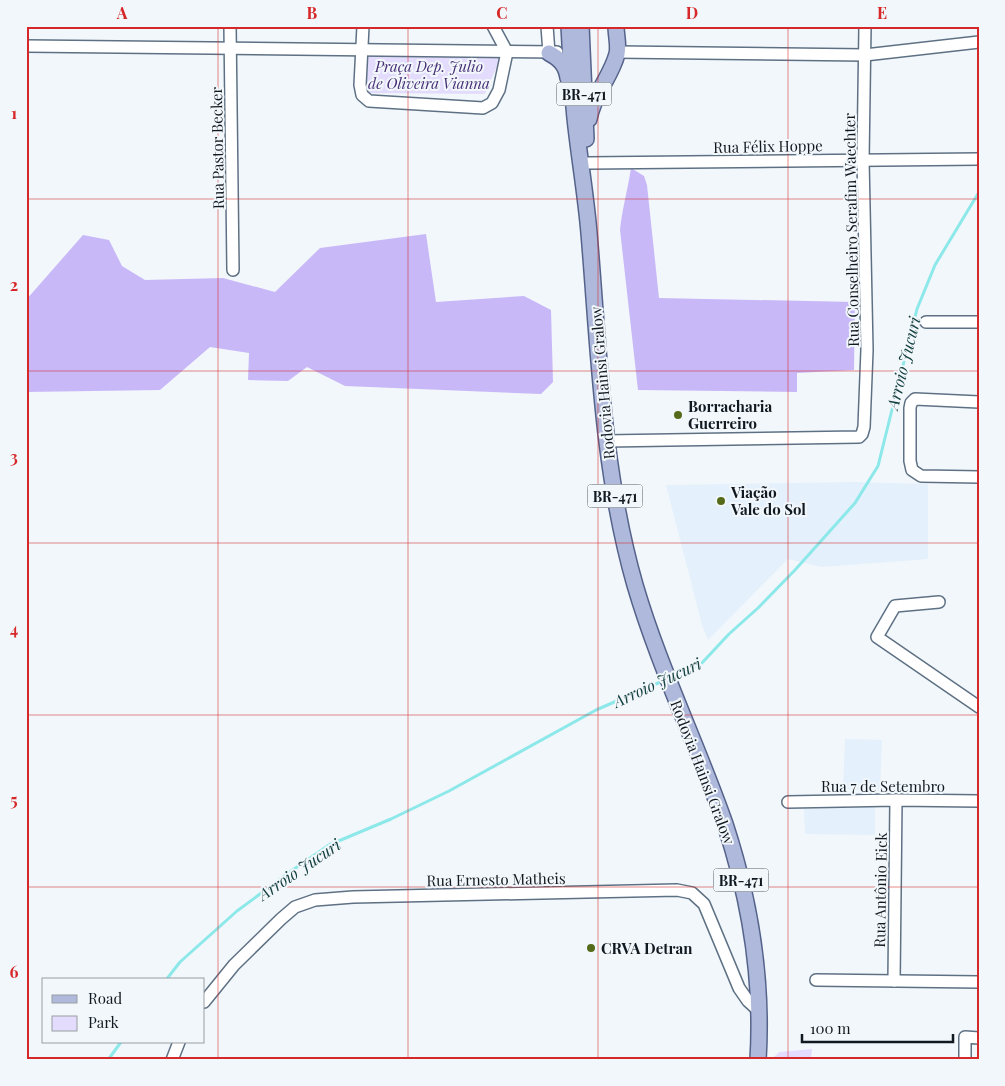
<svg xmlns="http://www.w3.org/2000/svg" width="1005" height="1086" viewBox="0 0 1005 1086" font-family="'Playfair Display',serif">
<rect width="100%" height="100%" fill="#f2f7fb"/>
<g fill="#e4f0fb">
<path d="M852,482l76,2v75l-106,8 -34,-8 -80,81 -6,-15 -36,-140z"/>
<path d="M845,739l37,1 -2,51 -37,-2z"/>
<path d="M875,807v28l-70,-1 -1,-25z"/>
</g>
<g fill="#e4dcfd">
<path d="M365,56l136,1 -16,37 -119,-1z"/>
<path d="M812,1049l-1,11h-40l8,-8z"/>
</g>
<g fill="#c8b8f7">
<path d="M631,168l13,8 3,9 12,113 196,4 -1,68 -57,3v19l-159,-2 -18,-160c2,-21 8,-41 11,-62z"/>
<path d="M426,234l10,68 88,-6 27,14 2,72 -12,12 -196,-8 -38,-19 -19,14 -40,-1 1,-27 -39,-6 -50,43 -134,2v-92l57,-65 26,5 13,26 23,14 78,-2 52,14 45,-44z"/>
</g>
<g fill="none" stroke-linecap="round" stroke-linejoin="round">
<g stroke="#8ce8e9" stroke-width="3">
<path d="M673,676l28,-12 28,-30 29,-26 37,-38 60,-67 23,-37 39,-157 18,-44 44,-73"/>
<path d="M166,980l14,-18 57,-51 57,-42 35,-24 62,-26 58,-28 147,-81 69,-30"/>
<path d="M108,1060l13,-18"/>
</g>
<g stroke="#5e7184" stroke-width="14">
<g id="minor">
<path d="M230,26l3,244"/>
<path d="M363,26l-3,59 2,10 7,6 114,7 9,-5 7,-13 8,-38 -14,-26"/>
<path d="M547,26l2,27"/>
<path d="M26,46l531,6"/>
<path d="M617,52l248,3 114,-13"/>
<path d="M588,163l391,-4"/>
<path d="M926,322h53"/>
<path d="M979,402l-64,-3 -4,4 -1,5v53l2,9 9,6 58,1"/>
<path d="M606,441l253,-4 3,-3 2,-7 3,-77 -4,-190 2,-134"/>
<path d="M939,602l-44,4 -18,31 102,70"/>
<path d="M788,802l108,-2 83,1"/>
<path d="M816,980l163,2"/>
<path d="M894,981l2,-181"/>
<path d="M204,1002l30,-37 47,-46 14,-12 20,-7 38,-3 324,-7 15,3 12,11 35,84 9,13 12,11"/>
<path d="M172,1060l7,-18"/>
<path d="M965,1060v-23l14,1"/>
</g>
</g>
<g stroke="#55638b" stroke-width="18">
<g id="major">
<path d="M569,26c2,34 3,68 7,101 4,35 10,70 13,106 10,118 13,237 46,352 24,82 62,159 90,239 25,76 38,156 33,236"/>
<path d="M581,26l5,113"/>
<path d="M549,53c11,6 17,12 19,25"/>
<path d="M589,119c4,-24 22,-42 28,-65 2,-8 -1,-19 -1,-28"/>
</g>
</g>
<use href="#minor" stroke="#fff" stroke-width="11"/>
<use href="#major" stroke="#afb9dc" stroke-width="15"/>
</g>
<path fill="none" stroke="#d62828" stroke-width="1" stroke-opacity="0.55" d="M218,26v1034M408,26v1034M598,26v1034M788,26v1034M26,199h953M26,371h953M26,543h953M26,715h953M26,887h953"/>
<g fill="#566b1a" stroke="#f2f7fb" stroke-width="2">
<circle cx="678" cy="415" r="5"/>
<circle cx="721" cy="501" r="5"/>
<circle cx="591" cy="948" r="5"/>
</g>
<g text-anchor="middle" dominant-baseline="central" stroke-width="4" stroke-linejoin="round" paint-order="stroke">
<g fill="#f2f7fb" stroke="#545c62" stroke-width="1">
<rect x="556.5" y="82.5" width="55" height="23" rx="4"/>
<rect x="587.5" y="484.5" width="55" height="23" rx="4"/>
<rect x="713.5" y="868.5" width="55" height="23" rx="4"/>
</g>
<g font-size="14" font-weight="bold" fill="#111920">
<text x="584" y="94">BR-471</text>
<text x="615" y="496">BR-471</text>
<text x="741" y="880">BR-471</text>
</g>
<g font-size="15" font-style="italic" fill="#462e75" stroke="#f2f7fb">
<text x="429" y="66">Praça Dep. Julio<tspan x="429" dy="17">de Oliveira Vianna</tspan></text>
</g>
<g font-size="15" fill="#111920" stroke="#f2f7fb">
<text transform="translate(768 146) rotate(-1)">Rua Félix Hoppe</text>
<text transform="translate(217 148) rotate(-91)">Rua Pastor Becker</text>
<text transform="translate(851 230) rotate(-91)">Rua Conselheiro Serafim Waechter</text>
<text transform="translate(602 383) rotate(-95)">Rodovia Hainsi Gralow</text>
<text transform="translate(703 772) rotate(69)">Rodovia Hainsi Gralow</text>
<text x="883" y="786">Rua 7 de Setembro</text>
<text transform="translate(496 879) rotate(-1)">Rua Ernesto Matheis</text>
<text transform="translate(880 890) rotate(-89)">Rua Antônio Eick</text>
</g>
<g font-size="15" font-weight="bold" fill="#111920" stroke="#f2f7fb" text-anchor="start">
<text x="688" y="406">Borracharia<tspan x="688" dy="17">Guerreiro</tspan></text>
<text x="731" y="492">Viação<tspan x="731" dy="17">Vale do Sol</tspan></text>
<text x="601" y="948">CRVA Detran</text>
</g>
<g font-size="16" font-style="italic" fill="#154041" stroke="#f2f7fb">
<text transform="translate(903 363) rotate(-76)">Arroio Jucuri</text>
<text transform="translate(657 682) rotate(-25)">Arroio Jucuri</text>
<text transform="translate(299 869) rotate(-34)">Arroio Jucuri</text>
</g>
</g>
<rect width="1005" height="1086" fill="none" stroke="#f2f7fb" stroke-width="55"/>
<rect x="42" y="978" width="162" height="65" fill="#f2f7fb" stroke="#989ea3"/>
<rect x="52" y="995" width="25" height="8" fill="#afb9dc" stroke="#989ea3"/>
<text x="88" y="1004" font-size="15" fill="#111920">Road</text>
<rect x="52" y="1016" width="25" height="15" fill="#e4dcfd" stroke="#989ea3"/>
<text x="88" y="1028" font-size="15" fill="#111920">Park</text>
<path d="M802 1034v8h151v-8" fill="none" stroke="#111920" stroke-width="2.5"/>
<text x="810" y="1034" font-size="15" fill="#111920" stroke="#f2f7fb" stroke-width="4" paint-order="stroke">100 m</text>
<rect x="28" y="28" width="950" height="1030" fill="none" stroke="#d62828" stroke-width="2"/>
<g font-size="16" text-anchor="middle" font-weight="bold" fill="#d62828">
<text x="122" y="19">A</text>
<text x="312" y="19">B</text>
<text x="502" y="19">C</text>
<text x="692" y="19">D</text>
<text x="882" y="19">E</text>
<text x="14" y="119">1</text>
<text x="14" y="291">2</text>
<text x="14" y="463">3</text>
<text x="14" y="635">4</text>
<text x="14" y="806">5</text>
<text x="14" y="978">6</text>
</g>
</svg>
